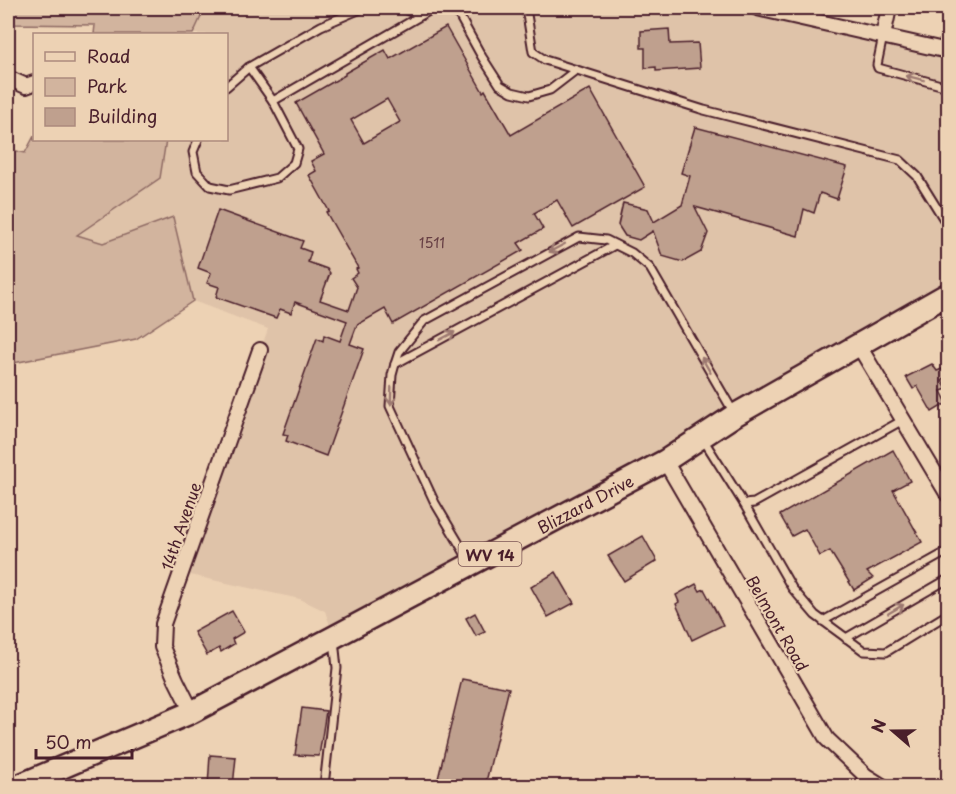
<svg xmlns="http://www.w3.org/2000/svg" width="956" height="794" viewBox="0 0 956 794" font-family="'Playpen Sans',sans-serif">
<rect width="100%" height="100%" fill="#edd2b4"/>
<filter id="ink" filterUnits="userSpaceOnUse"><feTurbulence type="fractalNoise" baseFrequency=".0167" numOctaves="2"/><feDisplacementMap in="SourceGraphic" scale="12" xChannelSelector="R" yChannelSelector="G"/><feConvolveMatrix kernelMatrix="1 2 1 2 8 2 1 2 1" color-interpolation-filters="sRGB"/></filter>
<g filter="url(#ink)">
<path fill="#dfc3a9" d="M99,8h658l191,44v241l-614,344 -9,-26 -25,-12 -119,-26 87,-244 -75,-28 -20,-84 -70,26 -26,-8 -52,-82 9,-17v4h192v-106h-132z"/>
<g fill="#d2b49e" stroke="#8e6a64" stroke-width="1.5">
<path d="M8,8h197l-12,26h-99l1,-9 -87,-1z"/>
<path d="M34,136v4h132l-6,38 -83,57 26,8 70,-26 20,84 -57,38 -128,25v-215l17,4z"/>
</g>
<g fill="#bfa08e" stroke="#4a1f2b" stroke-width="1.5" fill-rule="evenodd">
<path d="M446,27l37,65 2,-2 26,45 79,-46 55,98 -72,41 -16,-28 -23,13 9,16 -25,14 5,7 -130,74 -8,-15 -28,16 -7,19 14,5 -38,107 -40,-15 2,-6 -5,-1 34,-96 6,3 1,-6 16,6 7,-20 -52,-19 -4,11 -11,-4 -4,9 -60,-21 3,-10 -12,-4 4,-10 -13,-5 20,-58 85,31 -3,7 11,4 -3,10 19,7 3,4 -10,27 29,10 8,-23 -6,-9 7,-5 -2,-4 2,-1 -32,-56 3,-1 -20,-36 7,-4 -5,-10 13,-7 -28,-51 49,-28v-2l40,-23 5,9zM387,99l13,23 -36,21 -13,-23z"/>
<path d="M669,29l1,15 28,-1 2,25 -44,3v-4l-11,1v-20h-4v-17z"/>
<path d="M695,127l152,40 -10,32 -17,-6 -6,20 -10,-4 -6,27 -103,-29 13,26 -7,19 -18,10 -21,-6 -9,-25 -14,9 -14,-4 -7,-11 5,-22 25,6 6,13 28,-17 8,-29 -9,-3z"/>
<path d="M932,364l5,7 5,-2 5,8 -5,4 5,8 -6,2 6,12 -15,9 -15,-26 -4,3 -7,-12z"/>
<path d="M893,450l17,31 -17,9 29,52 -55,30 6,6 -19,12 -24,-39 -10,5 -15,-27 -13,7 -12,-21z"/>
<path d="M643,536l14,25 -33,20 -16,-25z"/>
<path d="M556,572l18,31 -26,14 -17,-30z"/>
<path d="M696,584l4,7 4,-2 19,36 -31,15 -16,-36 3,-2 -3,-7z"/>
<path d="M232,611l12,21 -12,7 2,5 -13,8 -2,-4 -12,7 -13,-23z"/>
<path d="M475,613l10,19 -9,4 -10,-18z"/>
<path d="M462,679l47,9 -24,98h-32l-16,-3z"/>
<path d="M302,708l24,3 -7,45 -24,-1z"/>
<path d="M210,755l26,2 -3,29h-25z"/>
</g>
<g fill="none" stroke-linecap="round" stroke-linejoin="round">
<g stroke="#4a1f2b" stroke-width="11">
<g id="service">
<path d="M401,8l19,7"/>
<path d="M455,8l27,49 18,28 12,7 17,4 21,-6 26,-20"/>
<path d="M526,8l7,44 12,8 159,50 196,50 17,16 31,50"/>
<path d="M883,36l-6,29 1,3 70,19"/>
<path d="M249,67l24,34"/>
<path d="M226,87l23,-20 72,-41 42,-18"/>
<path d="M198,140l-5,12 4,20 13,14 19,4 48,-12 17,-15 4,-14 -25,-48 161,-93"/>
<path d="M395,364l220,-119"/>
<path d="M703,439l41,65 10,-1 149,-83"/>
<path d="M744,504l48,84 23,27 49,36 22,1 62,-38"/>
<path d="M470,562l-35,-59 -45,-97 2,-31 3,-11 4,-12 25,-31 155,-84 27,3 26,13 18,15 84,145"/>
<path d="M823,621l125,-70"/>
<path d="M846,638l102,-59"/>
<path d="M324,786l13,-118 -3,-28"/>
</g>
</g>
<g stroke="#4a1f2b" stroke-width="18">
<g id="minor">
<path d="M757,8l191,43"/>
<path d="M883,36l6,-28"/>
<path d="M8,78l18,8 8,-3"/>
<path d="M859,346l89,149"/>
<path d="M665,461l162,278 39,37 16,10"/>
<path d="M192,712l-16,-32 -14,-33 1,-23 97,-274"/>
</g>
</g>
<g stroke="#4a1f2b" stroke-width="26">
<g id="primary">
<path id="s1" d="M18,786l174,-74 142,-75 331,-176 70,-46 213,-121"/>
</g>
</g>
<use href="#service" stroke="#edd2b4" stroke-width="7"/>
<use href="#minor" stroke="#edd2b4" stroke-width="14"/>
<use href="#primary" stroke="#edd2b4" stroke-width="21"/>
</g>
<defs><path id="oneway-shaft" d="M-6 0H5M1.5-3L5.5 0L1.5 3" fill="none" stroke-width="1.6" stroke-linecap="round" stroke-linejoin="round" transform="scale(1.5)"/></defs>
<g stroke="#9c7870">
<use href="#oneway-shaft" transform="translate(915 78) rotate(-166)"/>
<use href="#oneway-shaft" transform="translate(557 248) rotate(152)"/>
<use href="#oneway-shaft" transform="translate(447 336) rotate(-28)"/>
<use href="#oneway-shaft" transform="translate(706 365) rotate(-120)"/>
<use href="#oneway-shaft" transform="translate(391 396) rotate(92)"/>
<use href="#oneway-shaft" transform="translate(896 609) rotate(-30)"/>
</g>
</g>
<g text-anchor="middle" dominant-baseline="central" stroke-width="4.5" stroke-linejoin="round" paint-order="stroke">
<g font-size="14" fill="#673f44">
<text x="432" y="242">1511</text>
</g>
<rect fill="#edd2b4" stroke="#7b5554" stroke-width="1.5" x="458.5" y="542" width="63" height="24" rx="4.5"/>
<g font-size="15" font-weight="bold" fill="#4a1f2b">
<text x="490" y="554">WV 14</text>
</g>
<g font-size="16" fill="#4a1f2b" stroke="#edd2b4">
<text stroke="none"><textPath href="#s1" startOffset="634">Blizzard Drive</textPath></text>
<text transform="translate(180 526) rotate(-71)">14th Avenue</text>
<text transform="translate(778 623) rotate(60)">Belmont Road</text>
</g>
</g>
<rect width="956" height="794" fill="none" stroke="#edd2b4" stroke-width="30"/>
<rect x="15" y="15" width="926" height="764" fill="none" stroke="#4a1f2b" stroke-width="2" filter="url(#ink)"/>
<rect x="33" y="33" width="195" height="108" fill="#edd2b4" stroke="#ac8a7d" stroke-width="1.5"/>
<rect x="45" y="52" width="30" height="9" fill="#edd2b4" stroke="#ac8a7d" stroke-width="1.5"/>
<text x="87" y="63" font-size="18" fill="#4a1f2b">Road</text>
<rect x="45" y="78" width="30" height="18" fill="#d2b49e" stroke="#ac8a7d" stroke-width="1.5"/>
<text x="87" y="93" font-size="18" fill="#4a1f2b">Park</text>
<rect x="45" y="108" width="30" height="18" fill="#bfa08e" stroke="#ac8a7d" stroke-width="1.5"/>
<text x="87" y="123" font-size="18" fill="#4a1f2b">Building</text>
<g transform="translate(893 731) rotate(290)" stroke="#edd2b4" stroke-width="4.5" paint-order="stroke">
<path d="M0-4.5L10 22L0 15L-10 22Z" fill="#4a1f2b"/>
<text y="-9" font-size="16" font-weight="bold" text-anchor="middle" fill="#4a1f2b">N</text>
</g>
<path d="M36 749v9h96v-9" fill="none" stroke="#4a1f2b" stroke-width="3"/>
<text x="45" y="749" font-size="18" fill="#4a1f2b" stroke="#edd2b4" stroke-width="4.5" paint-order="stroke">50 m</text>
</svg>
